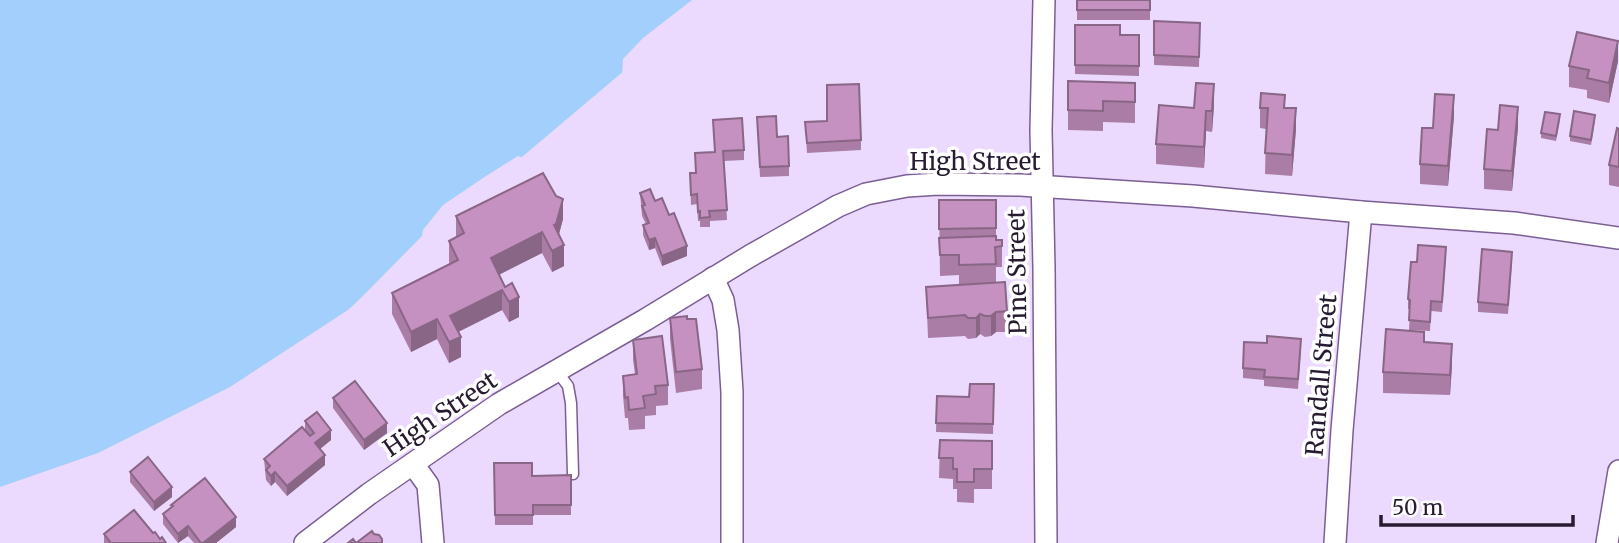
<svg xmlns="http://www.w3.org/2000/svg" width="1619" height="543" viewBox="0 0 1619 543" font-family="Merriweather,serif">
<rect width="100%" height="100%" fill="#ecdafe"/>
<path fill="#a2cffb" d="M0,0h708l-269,227 -91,83 -118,77 -132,66 -98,34z"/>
<g fill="#ecdafe">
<path d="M692,0h19l-89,78 1,-19 20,-21z"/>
<path d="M518,156l9,3 -85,71 -88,80 -2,-3 70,-71 1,-6 20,-25 43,-29z"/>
</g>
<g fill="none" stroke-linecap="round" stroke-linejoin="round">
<g stroke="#7b5e93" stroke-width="13">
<path id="service" d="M557,371l11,15 3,17 2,71"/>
</g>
<g stroke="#7b5e93" stroke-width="24">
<g id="minor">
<path d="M1044,0l-3,130 3,138 2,275"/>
<path d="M713,278l10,22 5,30 4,62v151"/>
<path d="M413,464l15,21 5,58"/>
<path d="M305,543l64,-49 130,-90 146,-84 105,-64 88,-50 28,-12 41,-8 31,-2 82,1 173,11 168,16 153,11 105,15"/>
<path d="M1335,543l7,-113 19,-218"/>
<path d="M1607,543l12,-72"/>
</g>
</g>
<use href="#service" stroke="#fff" stroke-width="10"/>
<use href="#minor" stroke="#fff" stroke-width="21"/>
</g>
<g fill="#a97da5">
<rect x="1077" y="0" width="73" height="20"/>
<path d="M1154,21l46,2 -1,44 -45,-2z"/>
<path d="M1075,25l45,10h19v41l-64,-2z"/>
<path d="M1618,61l-9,42 -22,-5v-8l-18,-3v-21z"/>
<path d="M1068,81l67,2v40l-32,-1v9l-35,-1z"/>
<path d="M1214,105l-2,27 -6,-1 -2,37 -48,-4v-20l38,-36z"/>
<path d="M1260,108h25l11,21 -4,47 -27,-2 1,-45 -6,-1z"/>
<path d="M1454,116l-6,70 -28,-2v-20l13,-36z"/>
<path d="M757,117l20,20 12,29v10l-29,1z"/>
<path d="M1560,120l-4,21 -15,-3v-5z"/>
<path d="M1595,120l-4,25 -21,-4v-5z"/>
<path d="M805,122l56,18v10l-54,3z"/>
<path d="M1518,127l-6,64 -28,-2v-20l14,-39z"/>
<path d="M1619,129v58l-10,-2v-20z"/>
<path d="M744,150v10l-20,1 3,59 -17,1v6h-10v-6h-2l-1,-17 -6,1 -1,-32h5v-20z"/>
<path d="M640,193l15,8 32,55 -25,10 -7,-18 -6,2 -6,-15v-10l3,-1 -4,-8z"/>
<path d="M556,196l7,23 -4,15 5,32 -12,6 -10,-19 -43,21 20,43 -10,5 -7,-12 -44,22 3,25 -12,6 -12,-24 -26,13 -19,-38v-21l58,-29 -1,-2v-21l7,-3v-22z"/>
<path d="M939,200h57v40l6,6v21h-6v16l11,28v21h-11l-5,4 -6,1 -5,-3 -4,4 -8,1 -3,-3 -37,2 -2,-51 33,-2v-10l-19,1z"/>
<path d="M1446,257l-4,55 -11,-1 -1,20 -21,-1 1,-21h-2v-10l9,-37z"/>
<path d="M1512,262l-4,52 -30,-2v-10z"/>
<path d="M670,318l17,1 15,50v20l-26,4 -6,-54z"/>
<path d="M633,340l35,45v20l-12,1v9l-11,1v13l-16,1 -1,-12h-3l-2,-22v-20l12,-2 -2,-14z"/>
<path d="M1424,342l28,22 -2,31 -67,-2v-21z"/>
<path d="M1301,349l-3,40 -34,-3v-6l-21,-2v-10z"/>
<path d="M994,384l-1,50 -57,-2 1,-36 32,1z"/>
<path d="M333,398l54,35 -23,17 -31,-42z"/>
<path d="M305,421l26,19 -11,9 5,16 -38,31 -12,-14 -4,4 -5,-6 -2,-21 41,-29z"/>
<path d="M940,440l52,1v48h-18v14l-17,-1v-13h-4v-10l-14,-1z"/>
<path d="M494,463l38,13 39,-1v40h-38v10h-38z"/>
<path d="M130,472l42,25 -18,14 -24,-29z"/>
<path d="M171,505l65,22 -20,16h-22l-6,-7 -10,7 -15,-19v-10l8,-6z"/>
<path d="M153,533l13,10h-62v-9z"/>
</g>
<g fill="#896686">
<path d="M1618,41v20l-9,42v-20z"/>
<path d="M1214,84v21l-2,27v-21z"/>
<path d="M1454,95v21l-6,70v-20z"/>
<path d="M1518,107v20l-6,64v-20z"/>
<path d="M1296,108v21l-4,47v-21z"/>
<path d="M1206,111v20l-2,37v-21z"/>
<path d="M563,199v20l-7,26 -2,-20z"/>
<path d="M542,232v21l-51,26v-21z"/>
<path d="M655,238v10l-6,2v-10z"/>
<path d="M564,245v21l-12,6v-21z"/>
<path d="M687,246v10l-25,10v-10z"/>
<path d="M502,290v20l-52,26v-20z"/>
<path d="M519,297v20l-10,5v-20z"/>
<path d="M996,312v20l-5,4v-20z"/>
<path d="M980,314v20l-4,4v-20z"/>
<path d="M437,319v20l-26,13v-20z"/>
<path d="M461,337v20l-12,6v-21z"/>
<path d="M1452,344v20l-2,31v-20z"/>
<path d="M387,423v10l-23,17v-10z"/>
<path d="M331,430v10l-16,13v-10z"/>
<path d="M325,455v10l-38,31v-10z"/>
<path d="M275,472v10l-4,4v-10z"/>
<path d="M172,487v10l-18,14v-9z"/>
<path d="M236,517v10l-20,16h-13z"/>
<path d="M188,526v10l-10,7v-9z"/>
</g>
<g fill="#c491c0" stroke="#896686" stroke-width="2">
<rect x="1077" y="0" width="73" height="10"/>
<path d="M1154,21l46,2 -1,34 -45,-2z"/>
<path d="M1075,25h45v10h19v31l-64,-1z"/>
<path d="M1577,32l41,9 -9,42 -22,-5 2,-8 -20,-4z"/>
<path d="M1068,81l67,2v19l-32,-1v10l-35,-1z"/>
<path d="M1196,83l18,1 -2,27h-6l-2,36 -48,-3 3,-39 35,3z"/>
<path d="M859,84l2,56 -54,3 -2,-21 22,-1v-36z"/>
<path d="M1261,93l24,2 -1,13h12l-4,47 -27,-2 3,-45h-8z"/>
<path d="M1435,94l19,1 -6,71 -28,-2 2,-36h11z"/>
<path d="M1500,105l18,2 -6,64 -28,-2 3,-40 11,1z"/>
<path d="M1574,111l21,4 -4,25 -21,-4z"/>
<path d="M1545,112l15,2 -4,22 -15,-3z"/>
<path d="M776,116l1,21 11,-1 1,30 -29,1 -3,-50z"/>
<path d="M742,118l2,32 -21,1 4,59 -18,1 1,6 -10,1v-7l-2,1 -1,-18 -6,1 -1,-22h6l-1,-20 20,-1 -2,-32z"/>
<path d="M1617,128l2,1v38l-10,-2z"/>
<path d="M543,173l13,23 7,3 -7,25 -2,1 10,20 -12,6 -10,-19 -51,26 14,29 7,-4 7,14 -10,5 -7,-12 -52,26 11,21 -12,5 -12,-23 -26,13 -19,-39 66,-33 -9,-19 15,-8 -8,-17z"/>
<path d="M650,189l5,12 7,-3 7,17 5,-2 13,33 -25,10 -7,-18 -6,2 -6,-15 6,-2 -7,-17 3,-1 -5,-12z"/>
<path d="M939,200h57v28l-57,1z"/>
<path d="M996,236v4h6v6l-7,1 1,17 -37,1v-10h-19l-1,-17z"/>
<path d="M1418,245l28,2 -4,55 -11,-1 -1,21 -21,-2 1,-20 -2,-1 3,-37h6z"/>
<path d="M1482,249l30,3 -4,53 -30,-3z"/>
<path d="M1005,282l2,29 -11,1 -5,4h-6l-5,-2 -4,4h-8l-3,-3 -37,3 -2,-31z"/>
<path d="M687,316v3h9l6,50 -26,3 -6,-54z"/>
<path d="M1386,329l38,3v10l28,2 -2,31 -67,-3z"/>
<path d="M662,336l6,49 -13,1 1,8 -13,2 2,12 -16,2 -1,-13 -3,1 -2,-22 14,-2 -4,-34z"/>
<path d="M1267,336l34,3 -3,40 -34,-2 1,-7 -22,-2 1,-26 23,1z"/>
<path d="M355,381l32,42 -23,17 -31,-42z"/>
<path d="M970,384h24l-1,40 -57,-1 1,-27 32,1z"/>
<path d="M317,412l14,18 -16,13 10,12 -38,31 -12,-14 -4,4 -5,-6 4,-4 -6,-7 38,-32 8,9 4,-3 -9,-12z"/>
<path d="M940,440l52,1v28h-18v13h-17v-13h-4v-11h-14z"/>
<path d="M148,457l24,30 -18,15 -24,-30z"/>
<path d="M494,463h38v13l39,-1v30h-38v10h-38z"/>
<path d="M205,478l31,39 -33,26h-2l-13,-17 -10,8 -15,-20 10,-8 -2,-1z"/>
<path d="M134,510l19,23 2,-1 5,7 2,-2 4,6h-55l-7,-9z"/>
<path d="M372,531l2,3 5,1 3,4v4h-34l5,-4 3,4z"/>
</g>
<g text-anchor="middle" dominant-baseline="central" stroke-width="7" stroke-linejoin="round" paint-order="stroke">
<g font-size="24" fill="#271b31" stroke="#fff">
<text x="975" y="161">High Street</text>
<text transform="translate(1017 272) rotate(-91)">Pine Street</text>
<text transform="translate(1321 375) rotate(-85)">Randall Street</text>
<text transform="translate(440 414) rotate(-34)">High Street</text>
</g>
</g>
<path d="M1381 515v10h192v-10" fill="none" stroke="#271b31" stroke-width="3.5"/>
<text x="1392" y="515" font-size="21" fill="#271b31" stroke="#ffffff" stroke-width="5" paint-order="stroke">50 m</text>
</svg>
